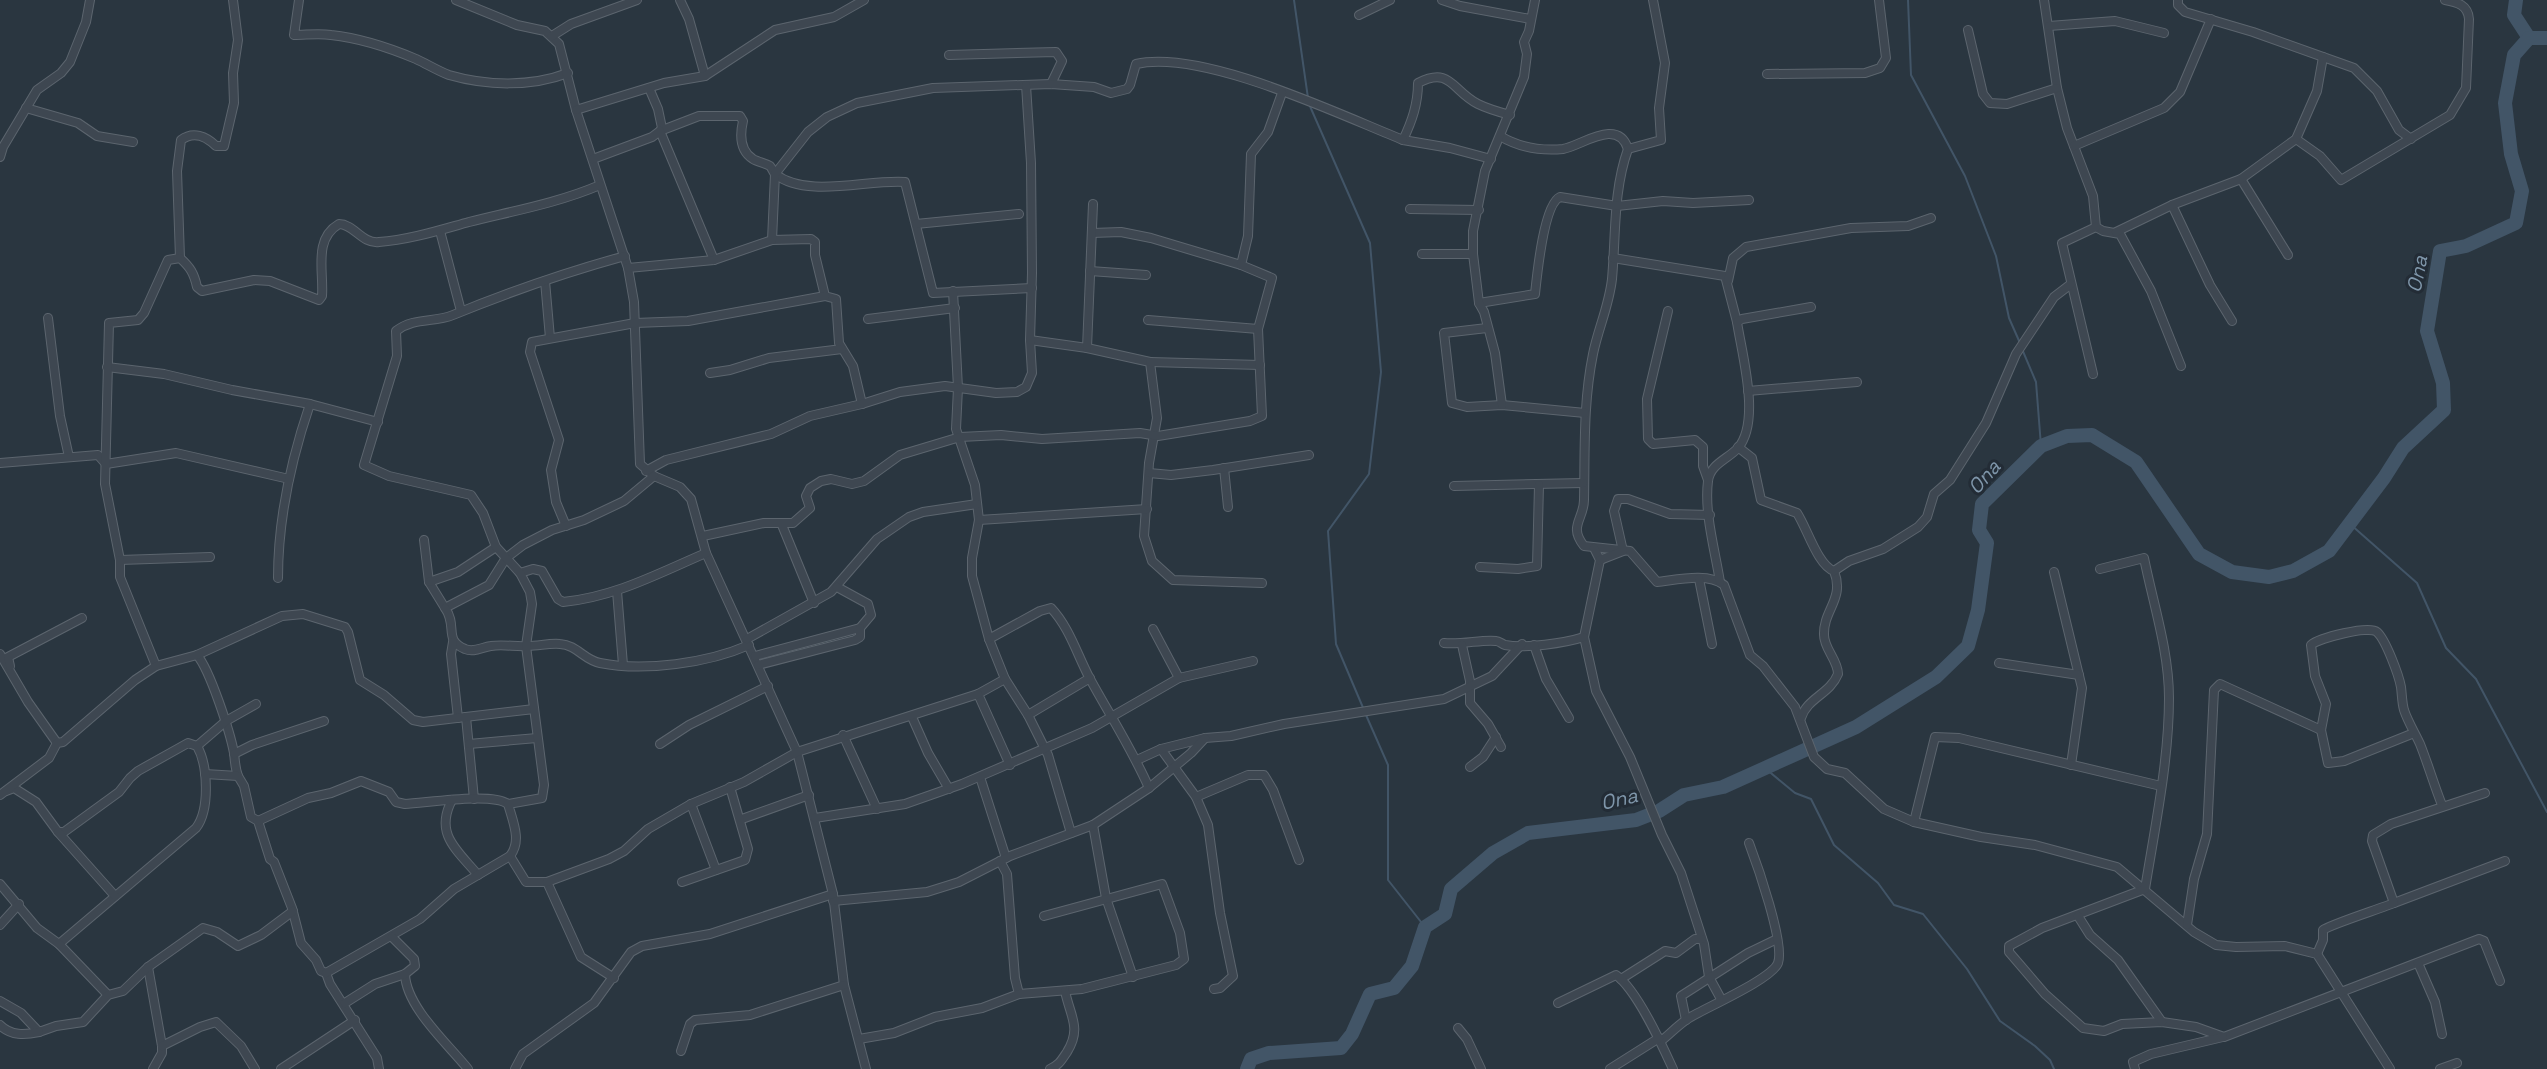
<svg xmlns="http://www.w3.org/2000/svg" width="2547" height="1069" viewBox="0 0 2547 1069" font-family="'Space Grotesk',sans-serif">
<rect width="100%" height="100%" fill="#2a3640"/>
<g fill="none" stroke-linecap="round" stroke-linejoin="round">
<g stroke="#425567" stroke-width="2">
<path d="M1294,0l14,98"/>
<path d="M1908,0l3,75 54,101 31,80 13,62 11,25"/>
<path d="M1309,104l61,139 11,129 -12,102 -41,57 8,113 28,66"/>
<path d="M2022,349l14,33 5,64"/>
<path d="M2350,524l67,59 29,65 30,31 71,133"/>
<path d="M1366,715l22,50v115l37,47"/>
<path d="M1766,769l29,24 16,6 23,46 44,38 16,22 29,9 44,55 33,52 35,25 15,14 4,9"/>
</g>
<g stroke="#425567" stroke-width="14">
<path d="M2516,0l-2,15 15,23"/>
<path d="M1247,1069l4,-10 18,-6 72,-5 11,-14 18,-40 24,-6 18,-22 13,-39 20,-13 6,-25 42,-36 35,-20 108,-13 23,-9 25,-16 39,-8 133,-60 80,-50 32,-31 10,-36 9,-67 -8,-13 3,-26 59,-58 26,-10 25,-1 44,27 63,92 33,18 37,5 24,-6 36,-20 55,-73 19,-30 41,-38 -1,-27 -16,-52 13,-80 26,-5 50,-23 6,-32 -11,-37 -6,-51 9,-48 15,-17h18"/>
</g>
<g stroke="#5c656e" stroke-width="10">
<g id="minor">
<path d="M299,0l-5,35c12,0 25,-2 37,0 28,3 59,13 85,24 11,5 22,12 33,16 38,11 82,12 119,-2"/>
<path d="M456,0l61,25 28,6 14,13 17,66 52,158 6,34 6,162 14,12 26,11 11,12 15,54 91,199 36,142 11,91 22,84"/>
<path d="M680,0l9,19 16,57"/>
<path d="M1442,0l18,6 70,13"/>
<path d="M2044,0l13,88 10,40 26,68 3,31 7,4 17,3 31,57 30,75"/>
<path d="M2178,0v5l7,7 68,20 101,36 23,23 22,39 12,9"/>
<path d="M1359,15l31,-15"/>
<path d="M2049,26l66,-5 49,12"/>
<path d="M1968,30l15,64 7,9 17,1 50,-16"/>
<path d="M552,36l19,-12 66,-24"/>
<path d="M949,55l107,-3 6,9 -11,23"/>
<path d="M1767,74l98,-1 15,-5 6,-10 -7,-58"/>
<path d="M649,88l9,21 4,19 -2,3 39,-15h41l3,5c-3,13 -4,29 10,38 5,3 12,4 17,7 2,2 3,6 5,8 32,25 93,5 130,8l28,111 99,-5"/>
<path d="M26,108l52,15 19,13 36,6"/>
<path d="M576,110l88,-27 41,-7 70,-46 59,-13 30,-17"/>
<path d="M1500,136c20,12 41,15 63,13 18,-3 55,-32 65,0"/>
<path d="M2296,139l24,17 21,24 109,-65 16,-27 3,-69c-1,-14 -12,-17 -24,-19"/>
<path d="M2074,146l90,-38 16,-16 31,-73"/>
<path d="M1628,149c-15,42 -12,86 -16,130 -3,27 -14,50 -19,75 -10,49 -8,97 -9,146 0,19 -16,26 0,46l46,5 27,31c19,-2 51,-10 67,3l26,70 13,11 32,41 19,50 13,12 18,4 39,36 30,13 67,15 54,8 82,22 77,65 22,13 20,2 49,-1 32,8 73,115"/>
<path d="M1628,149l33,-9 -2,-32 6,-45 -12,-63"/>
<path d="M0,157l3,-10 34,-57 24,-17 9,-11 16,-40 4,-22"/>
<path d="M593,159l59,-22 8,-6 54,129"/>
<path d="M1491,159l-41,-11 -47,-8c9,-19 15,-36 15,-57 33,-17 34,8 60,21 10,5 21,8 32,11"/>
<path d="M2241,179l47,76"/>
<path d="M2172,205l38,80 22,36"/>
<path d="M1410,209l69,1"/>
<path d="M916,224l103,-10"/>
<path d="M440,231l21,80"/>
<path d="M2116,232l56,-27 69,-26 55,-40 21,-48 6,-34"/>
<path d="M1092,233l29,-1 30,6 90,27"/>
<path d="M772,240l39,-1 4,3v13l10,41 11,3 3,44 14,23 9,38"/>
<path d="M1422,254h51"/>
<path d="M180,258l-3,-87 4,-31c12,-9 25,-4 35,6h8l10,-43 -1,-30 5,-33 -5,-40"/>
<path d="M1613,258l112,18 12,46"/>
<path d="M628,268l86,-8 58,-20 3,-66 33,-42 19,-15 30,-14 76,-15 118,-4 43,3 17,6 16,-4 3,-4 6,-21c67,-15 202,50 267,76"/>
<path d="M1090,271l56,4"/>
<path d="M545,281l5,57"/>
<path d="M1728,281l5,-23 13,-11 105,-19 57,-2 23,-8"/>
<path d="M953,291l5,97 -2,41 19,56 4,35 -7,38v18l17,63 16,40 -27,15 32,71"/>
<path d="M1479,303l56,-9c2,-19 9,-90 25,-97l57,9 46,-5 30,2 56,-3"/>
<path d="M1668,311l-21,88 1,40 5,5 42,-4 8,7v19l5,14"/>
<path d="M48,318l12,98 9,41"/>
<path d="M868,319l87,-11"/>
<path d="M1148,320l110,9"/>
<path d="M1487,328l-43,5 8,70 15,4 35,-2 83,8"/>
<path d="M1030,340l57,8 63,14 7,56 -8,45 -5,73 8,25 21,19 89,3"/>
<path d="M1087,348l6,-144"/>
<path d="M1150,362l110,3"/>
<path d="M107,367l57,7 68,16 78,14 68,18"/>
<path d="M710,373l20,-3 39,-12 73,-9"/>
<path d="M2093,374l-31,-131 34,-16"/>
<path d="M1748,391l109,-9"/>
<path d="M1502,405l-7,-52 -11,-41 -5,-9 -6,-49v-23l12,-60 39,-94 3,-23 -3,-12 5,-11 6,-31"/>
<path d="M1738,447l14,11 9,42 36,13c10,15 21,53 37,58 11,28 -11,39 -10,64 0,14 14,25 14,39 -8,20 -31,24 -37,44"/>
<path d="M0,463l98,-8 8,9 70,-11 113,26"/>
<path d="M1224,468l4,39"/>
<path d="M646,471l20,-11 105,-26 39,-18 52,-12 38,-12 45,-6 51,7 21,-1 9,-5 6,-14 -2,-33 2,-67 -1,-110 -5,-78"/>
<path d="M1149,473l22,2 42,-5 96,-15"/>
<path d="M1454,486l129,-3"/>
<path d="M979,520l168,-11"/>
<path d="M782,525l32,78"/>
<path d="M566,526l-10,-24 -5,-32 8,-30 -29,-88 2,-10 103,-19 53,-2 137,-25"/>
<path d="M703,536l61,-13h29l17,-15 -4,-12 4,-8 11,-7 10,-2 21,5 12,-3 36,-26 60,-18 41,-2 41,4 98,-6 18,3 92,-15 12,-5 -4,-87 14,-51 -31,-13 7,-29 3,-82 17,-22 14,-39"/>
<path d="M424,540l5,42 16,26 44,-23 17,-27 17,-13 29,-15 32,-10 40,-19 30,-25"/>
<path d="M1594,548l6,12 -16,77 12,54 34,66 32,78 19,38 23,71 5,33 12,22"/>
<path d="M210,557l-90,3 -15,-76 4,-161 29,-3 6,-7 24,-53 12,-2c10,9 14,15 17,29l5,4 52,-11 16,1 49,19 3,-4c2,-24 -9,-57 17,-72 15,0 23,20 40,18 30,-2 61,-12 90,-20 44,-11 89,-19 131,-37"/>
<path d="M120,560v17l36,89"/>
<path d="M1600,560l23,-9 -9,-40 4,-12h10l42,15 40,1"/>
<path d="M1480,567l38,2 19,-3 2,-81"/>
<path d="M2100,569l44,-11c9,45 25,93 25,140 0,62 -14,129 -24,191l-103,39 -33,18v6l36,42 38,34 21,3 18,-7 40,-2 34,5 28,10 255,-98 5,2 16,40"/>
<path d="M1834,571l15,-10 34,-12 35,-22 9,-10 7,-23 16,-14 36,-57 30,-69 38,-57 17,-13"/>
<path d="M2054,572l28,116 -11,77"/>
<path d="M520,573l13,-4 9,2 16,28 5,3c52,-5 96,-29 143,-49"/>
<path d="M278,578c0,-60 13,-118 32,-174"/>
<path d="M1699,579l13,65"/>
<path d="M429,582l29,-10 38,-25"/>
<path d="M1720,582c-5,-32 -16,-69 -12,-101 2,-17 20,-22 30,-33 23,-27 4,-93 -1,-126l5,-3 69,-12"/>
<path d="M617,591l6,74"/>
<path d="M445,608c13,18 -2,32 20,41 9,4 17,-2 26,-3 12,-2 25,1 37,0 11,0 21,-3 32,-2 17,1 24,16 40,19 44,9 108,0 149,-18"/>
<path d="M747,639l84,-47 46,-53 32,-22 14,-5 54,-8"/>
<path d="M989,639l51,-28 11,-3c18,19 26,46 38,69 20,37 43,72 60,111"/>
<path d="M453,642l-2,12 7,64"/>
<path d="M1444,643c17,2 40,-4 52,-2 3,0 6,3 9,4 20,4 60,-2 79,-8"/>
<path d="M1462,645l8,36v22l18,21 13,23"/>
<path d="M1534,645l12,34 23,39"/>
<path d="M0,654l28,48 29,41"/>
<path d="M197,655c13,15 33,77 37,98 1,8 1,15 4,23"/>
<path d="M755,656l105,-28 11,-13 -3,-11 -31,-17"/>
<path d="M1999,663l80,12"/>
<path d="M758,665l97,-25 5,-3v-9"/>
<path d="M10,666l-2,-9 74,-39"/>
<path d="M1179,678l74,-17"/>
<path d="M1005,679l23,36 62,-37"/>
<path d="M1028,715l20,40 23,78"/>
<path d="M466,717l8,82"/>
<path d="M912,717l16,36 21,36"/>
<path d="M2414,733l-70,28 -16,2 -7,-33 5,-26 -11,-28 -4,-31c8,-7 58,-20 66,-13 9,8 22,44 24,55 1,8 1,16 3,23 4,12 11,23 16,34 8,20 14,41 22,61"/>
<path d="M843,735l34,74"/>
<path d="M469,744l68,-6"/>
<path d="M660,744l29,-19 79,-39"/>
<path d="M197,746l29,-25 30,-17"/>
<path d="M1161,749l35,48 12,28 12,88 13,63 -13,12 -6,1"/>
<path d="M234,754l18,-9 72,-24"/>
<path d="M1137,760l24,-11 44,-11 26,-2 53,-12 160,-25 48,-23 30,-32"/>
<path d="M1470,767l13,-10 13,-20"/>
<path d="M205,774l33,2 6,10 7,31 7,4 12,38 4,3 18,46 9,35 15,17 5,11 5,2 4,11 47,74 2,11"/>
<path d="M980,777l26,81"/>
<path d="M6,791l8,-3 22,14 22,30h6l55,-40 11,-14 8,-7 50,-28 9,3c11,19 13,64 -1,82l-137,116"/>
<path d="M0,795l49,-37 8,-15 6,-1 72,-62 21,-14 41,-11 85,-39 21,-2 42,13 3,5 12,48 24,15 29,25 10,2 111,-13"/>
<path d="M1196,797l52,-22h16l9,15 26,70"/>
<path d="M452,800c-18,34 5,50 26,75"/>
<path d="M691,804l25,66"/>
<path d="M815,818l90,-14 57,-20 130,-56 87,-50 -26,-49"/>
<path d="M742,819l67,-24"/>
<path d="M258,821l50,-23 23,-5 30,-12 28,11 7,10 9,2c22,-1 87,-12 103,0"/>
<path d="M1914,822l21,-85 24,1 202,48"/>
<path d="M1093,825l13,73 27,79"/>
<path d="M58,832l57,64"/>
<path d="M510,856l16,26h21l34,75 33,21"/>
<path d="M1000,861l7,13 8,104 4,16"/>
<path d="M547,882l62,-23 15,-8 24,-22 43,-25 53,-22 53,-30 181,-58"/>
<path d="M682,882l63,-22 3,-11 -18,-62"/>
<path d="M0,884l37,44 22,16 49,51"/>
<path d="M833,901l94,-9 32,-10 51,-26 83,-31 56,-37 42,-35 14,-15"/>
<path d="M2394,903l111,-42"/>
<path d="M2078,916l12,19 28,25 44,62"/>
<path d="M0,925l19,-21"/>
<path d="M2187,925l7,-46 13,-45 7,-144 6,-6 101,46"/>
<path d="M2317,954l6,-14v-10c6,-5 59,-22 71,-27l-22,-62 1,-6 18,-11 94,-31"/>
<path d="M2418,963l17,39 7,32"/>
<path d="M148,967l14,79v7l-9,16"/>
<path d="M326,973l94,-54 34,-30 56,-33c12,-15 3,-34 -2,-52l34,-6 2,-13 -18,-139 6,-42 -2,-12 -10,-19 -24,-26 -13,-34 -12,-18 -82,-19 -25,-11 33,-109 -1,-25c18,-14 38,-8 57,-16 56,-23 114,-43 172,-59"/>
<path d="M405,974c1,33 43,70 63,95"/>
<path d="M1621,979l44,-28 11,2 19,-14h7"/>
<path d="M0,1001l21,12 18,19 17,-6 27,-4 25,-27 15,-4 25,-24 55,-39 14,4 21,14 23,-11 32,-24"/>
<path d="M345,1003l30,-19 30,-10 10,-8 -1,-7 -22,-22"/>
<path d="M1558,1003l58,-28c21,15 46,70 57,94"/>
<path d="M1686,1020l-5,-24 67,-43 29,-14"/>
<path d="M0,1025c11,11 25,10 39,7"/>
<path d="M1458,1028l9,11 14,30"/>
<path d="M859,1039l35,-6 41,-16 47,-9 37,-14 63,-5 94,-24 8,-6 -4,-26 -18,-49 -118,32"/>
<path d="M1661,1041c9,-7 18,-17 28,-23 18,-11 83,-39 89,-55 7,-19 -21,-99 -29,-120"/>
<path d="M162,1046l38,-19 16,-5 25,24 14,23"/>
<path d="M681,1051l9,-27 5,-4 55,-5 94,-30"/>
<path d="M281,1069l74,-49"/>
<path d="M515,1069l8,-15 71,-51 37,-51 11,-6 68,-12 123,-40"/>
<path d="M1050,1069c9,-4 11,-8 17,-17 15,-24 3,-36 -2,-61"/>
<path d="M1610,1069l49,-31"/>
<path d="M2135,1069l-2,-7 18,-8 72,-17"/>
<path d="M2440,1069l17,-6"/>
</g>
</g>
<use href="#minor" stroke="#3e4751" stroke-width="8"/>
</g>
<g text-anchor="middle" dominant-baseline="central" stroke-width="6" stroke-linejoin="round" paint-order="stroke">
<g font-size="20" font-style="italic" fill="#7f96aa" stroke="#232c36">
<text transform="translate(2417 274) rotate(-79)">Ona</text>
<text transform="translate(1984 477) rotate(-49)">Ona</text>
<text transform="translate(1619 799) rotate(-13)">Ona</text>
</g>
</g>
</svg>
